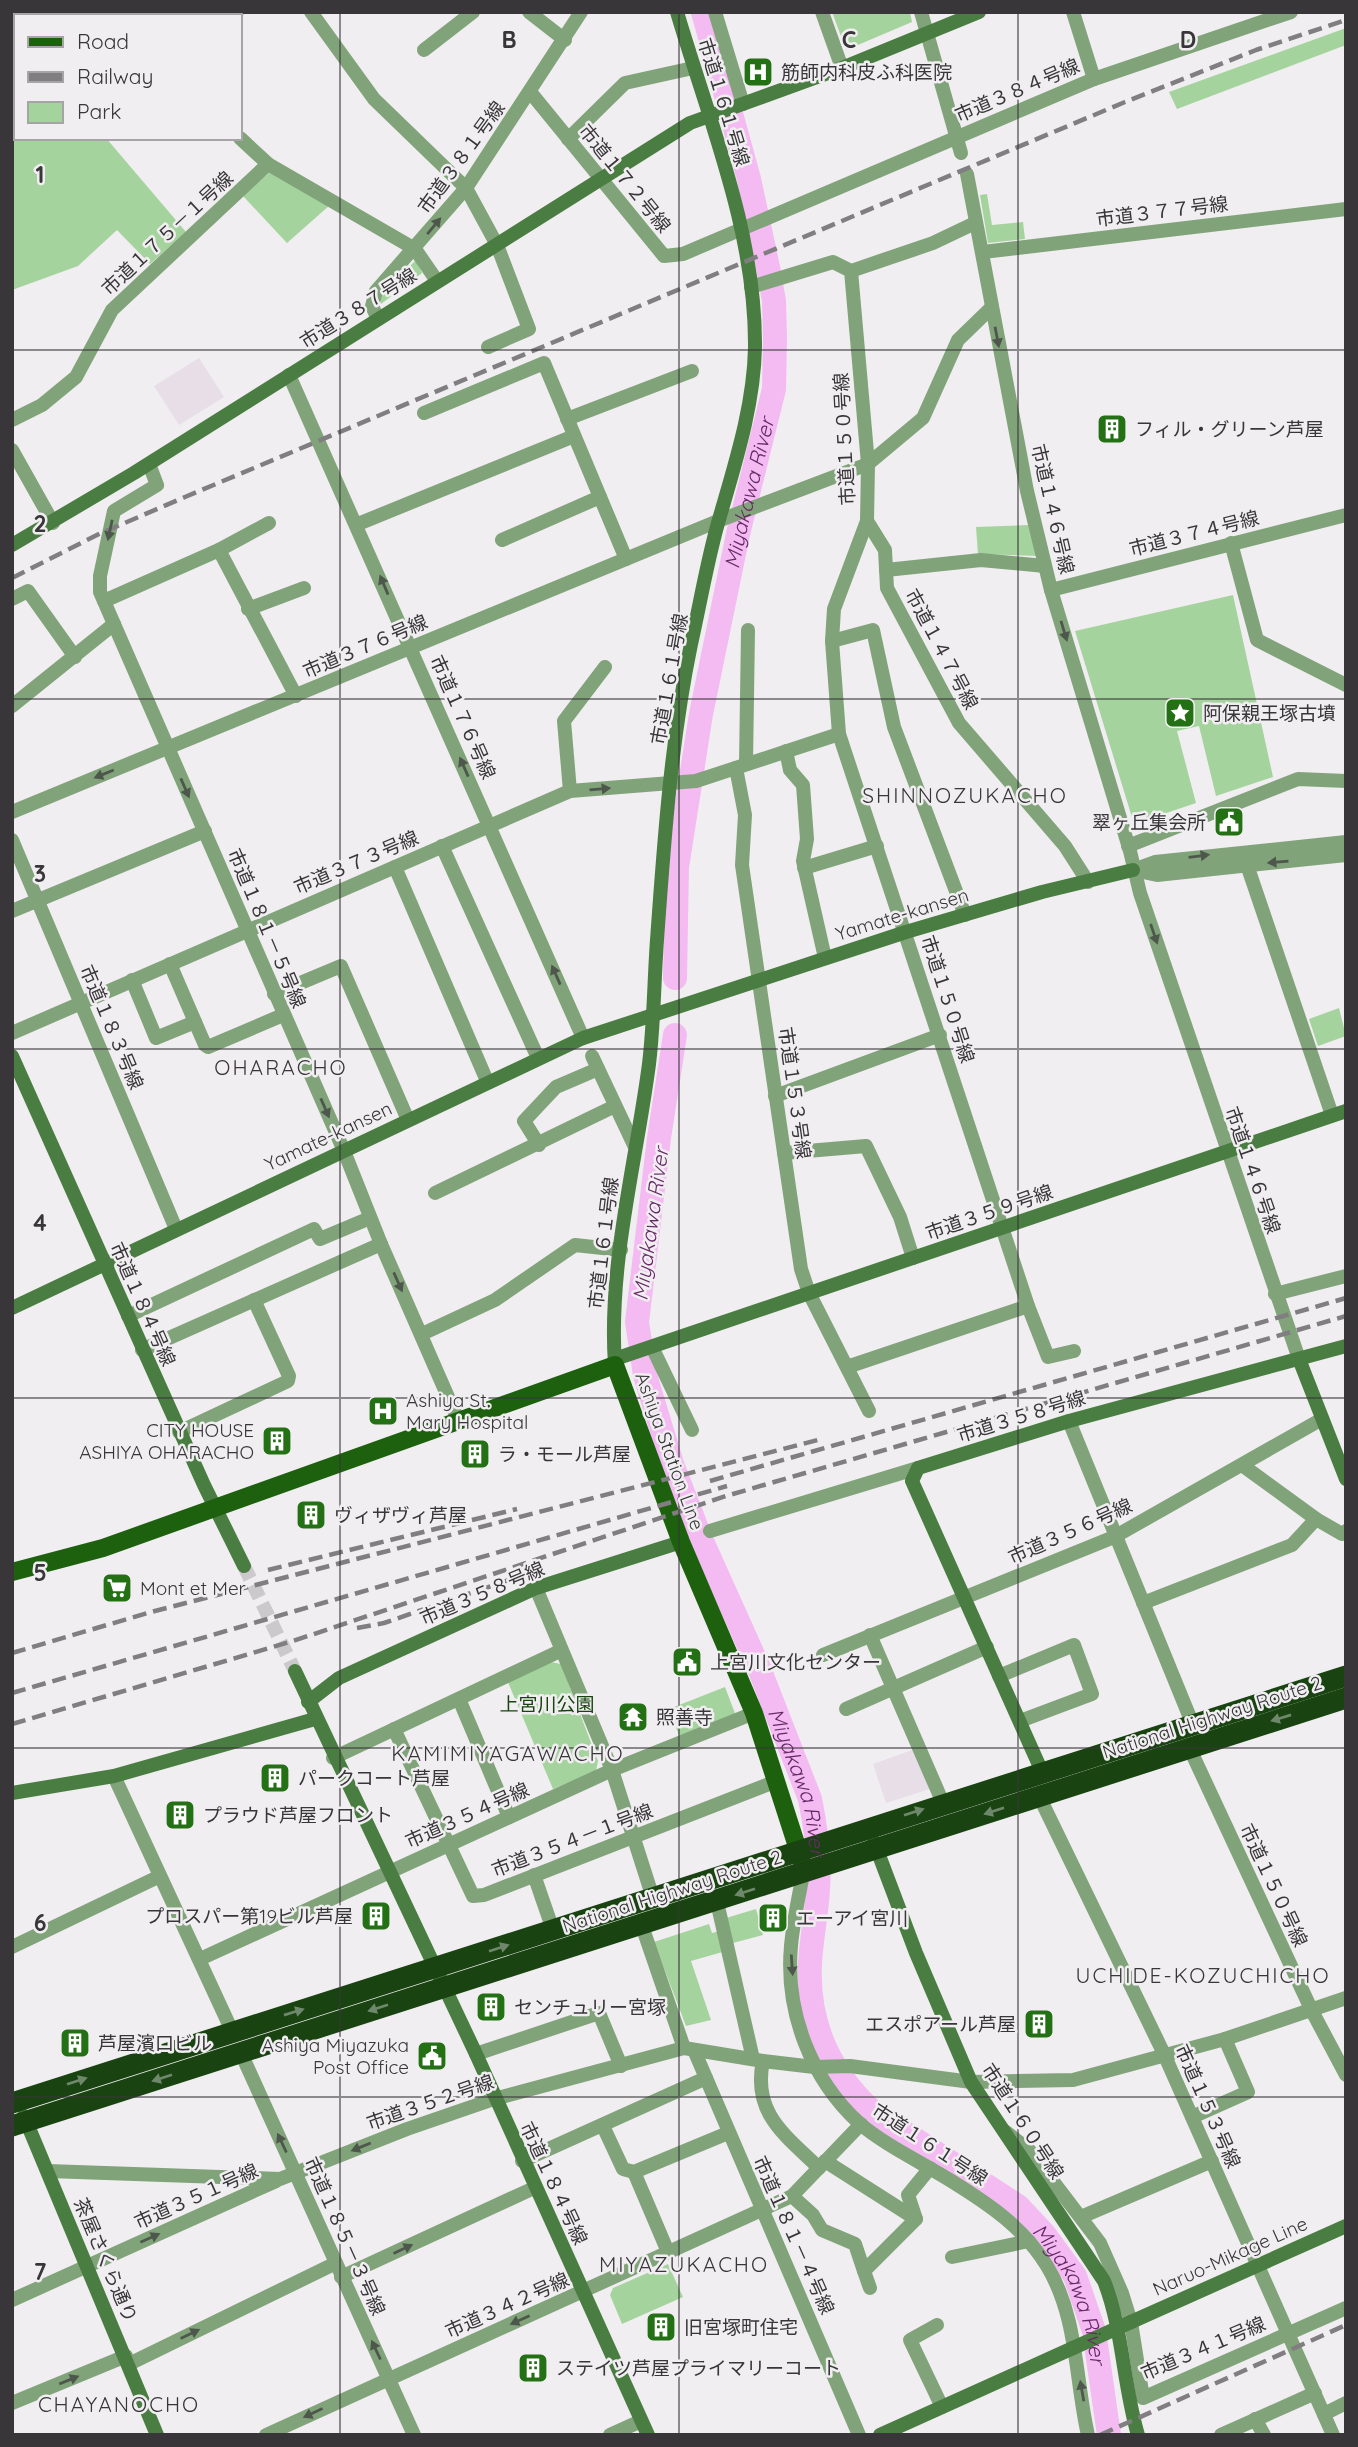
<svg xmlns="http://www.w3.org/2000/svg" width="1358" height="2447" viewBox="0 0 1358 2447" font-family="Quicksand,'Noto Sans JP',sans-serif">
<rect width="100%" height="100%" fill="#f1eef1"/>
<g fill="#e7dee7">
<path d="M199,358l25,39 -45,28 -25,-39z"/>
<path d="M915,1749l18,39 -47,15 -13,-39z"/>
</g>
<g fill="#a5d39d">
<path d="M832,12h78l2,10 -66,28z"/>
<path d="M1346,28v17l-169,64 -8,-17z"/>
<path d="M12,95l4,3v40h90l80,94 -36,32 -33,-34 -39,36 -66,24z"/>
<path d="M270,172l60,33 -43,38 -44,-47z"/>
<path d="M987,194l5,31 31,-3 2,17 -37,4 -8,-48z"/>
<path d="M416,260l6,13 -41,31 -2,-7z"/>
<path d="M1029,525l9,31 -60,-2 -2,-27z"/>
<path d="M1233,595l40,182 -57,19 -17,-70 -22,5 19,72 -62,21 -59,-193z"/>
<path d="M1339,1008l7,28 -28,10 -9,-27z"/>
<path d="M551,1662l10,2 37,97 -2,10 -43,18 -46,-109z"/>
<path d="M725,1687l11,29 -56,22 -11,-29z"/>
<path d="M756,1909l7,26 -30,8 -7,-25z"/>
<path d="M709,1924l3,9 8,-2 6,20 -35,10 20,59 -25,6 -32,-84z"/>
<path d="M668,2264l15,33 -61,27 -12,-29 3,-7z"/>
</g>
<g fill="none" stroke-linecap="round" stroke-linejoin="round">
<g stroke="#f3bbf1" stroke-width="24">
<path id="s1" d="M675,978l2,-111 24,-153 37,-180 36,-145 1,-51 -1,-37 -6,-34 -19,-88 -46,-167"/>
<path id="s2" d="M675,1035l-16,103 -22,184 8,53 27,89 29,75 58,129 51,131c6,29 10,61 8,90 -1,25 -7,50 -8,75 -3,59 20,109 63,148l145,94 27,29 30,41 19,55 15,104"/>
</g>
<path stroke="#ccc9cc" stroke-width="14" stroke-dasharray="14 7" stroke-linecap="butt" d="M244,1566l51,105"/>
<g stroke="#81a37a" stroke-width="14">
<path d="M311,12l63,87 92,89 31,57 32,84 -41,18"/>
<path d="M529,12l36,28"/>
<path d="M715,12l28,92"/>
<path d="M822,12l20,56"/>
<path d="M921,12l40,141"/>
<path d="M1073,12l21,67"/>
<path d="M232,16l5,-4"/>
<path d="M12,47l4,-3"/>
<path d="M424,50l49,-38"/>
<path d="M531,93l133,163 19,-2 411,-175 197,-67"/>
<path d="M240,138l28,26 147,85 22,32"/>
<path d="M568,139l57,-56 68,-15"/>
<path d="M967,174l60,317 24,99 79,261 10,42 159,466"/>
<path d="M983,252l363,-43"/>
<path d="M851,271l82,-28 42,-20"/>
<path d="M751,287l82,-25 18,9 17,193 -1,57 -33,88 -2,32 7,93 189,572 20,51 26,-6"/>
<path d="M378,319l-6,-13 4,-15 90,-103 115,-176"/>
<path d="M289,375l294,663"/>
<path d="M424,413l120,-50 82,196"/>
<path d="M567,419l125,-48"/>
<path d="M12,420l30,-15 34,-28 36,-67 156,-146"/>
<path d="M12,450l41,73"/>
<path d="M149,464l8,21 -43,26 -14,65v16l244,559 37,93 78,178"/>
<path d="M867,521l18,29 2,38 72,135 106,123 23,36"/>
<path d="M358,524l216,-88"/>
<path d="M502,540l98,-43"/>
<path d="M1231,543l26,97 89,45"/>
<path d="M219,550l50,-27"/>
<path d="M886,570l95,-10 64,6"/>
<path d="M1051,590l295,-75"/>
<path d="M12,599l16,-8 47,66"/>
<path d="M104,601l115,-51 77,146"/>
<path d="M248,609l56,-21"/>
<path d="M832,641l41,-11 21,97 71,188"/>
<path d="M12,706l102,-82"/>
<path d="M786,751l4,19 13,15 4,54 -4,22 22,97"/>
<path d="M746,764l2,-134"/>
<path d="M736,768l9,47 -3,50 59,404 8,24 60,118"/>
<path d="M570,791l-6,-70 41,-54"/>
<path d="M12,812l706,-291 150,-57 55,-46 35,-78 33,-32"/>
<path d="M12,840l164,389"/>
<path d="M442,846l96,212"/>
<path d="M1128,846l170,-67 48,2"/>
<path d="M1247,865l85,250"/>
<path d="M395,867l92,214"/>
<path d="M804,868l73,-22"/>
<path d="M1133,870l22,-8 191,-20"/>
<path d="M1134,870l23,5 189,-20"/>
<path d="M12,911l193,-80"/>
<path d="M170,964l35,81 3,2 75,-32"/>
<path d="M132,980l24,58 39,-16"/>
<path d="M274,994l67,-28 67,154"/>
<path d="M12,1033l558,-242 126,-10 143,-47"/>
<path d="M592,1056l42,89"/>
<path d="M775,1096l165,-61"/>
<path d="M539,1145l-15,-24 32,-34 42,-18"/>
<path d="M784,1153l82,-7 34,71 13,41"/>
<path d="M435,1193l180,-87"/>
<path d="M1275,1294l71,-18"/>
<path d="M128,1316l186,-87 6,10 50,-21"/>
<path d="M422,1334l73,-34 80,-55 46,5"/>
<path d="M652,1347l40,83"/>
<path d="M142,1350l239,-106"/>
<path d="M847,1367l181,-61"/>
<path d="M1069,1421l124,304"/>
<path d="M179,1432l109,-51 1,-5 -35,-76"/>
<path d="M1242,1465l74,54 26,15 4,-3"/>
<path d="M710,1531l208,-63"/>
<path d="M536,1588l76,182 41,128"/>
<path d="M1143,1603l149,-58 24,-26"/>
<path d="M870,1635l73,168"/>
<path d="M823,1655l291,-118 208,-118"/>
<path d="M999,1676l75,-31 18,49 -72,27"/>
<path d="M459,1699l50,118"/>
<path d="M846,1709l141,-62"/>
<path d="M394,1729l79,167 11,-1 293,-114"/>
<path d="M1189,1747l123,264 34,64"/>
<path d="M333,1758l227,-107"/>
<path d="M114,1776l118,255"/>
<path d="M1039,1796l125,258 169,381"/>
<path d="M803,1873c-4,24 -10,49 -12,73 -6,66 20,133 68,177 27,23 64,40 94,59 37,23 71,46 94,84 31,51 28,113 41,169"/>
<path d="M534,1875l19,55"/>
<path d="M717,1902l36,157"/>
<path d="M642,1926l42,122"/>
<path d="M12,1947l146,-70"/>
<path d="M200,1959l412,-189 142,-57"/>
<path d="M694,2050l165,385"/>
<path d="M241,2053l173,382"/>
<path d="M476,2054l123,-41 22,53"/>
<path d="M763,2061c-11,52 22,74 56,107"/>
<path d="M1192,2117l56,-25 -23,-53"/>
<path d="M603,2126l20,43 11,3"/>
<path d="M1006,2132l23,18 71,93 22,50 9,29 12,76 203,-90"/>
<path d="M522,2161l184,-83"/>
<path d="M825,2161l91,58"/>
<path d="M48,2171l232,8 127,-50 87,-30 190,-51 79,13 51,6 36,-1 121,16 102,-2 152,-41 121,-41"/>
<path d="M792,2196l21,19 9,15 33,14 9,27 52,-52 -8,-24 22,-27"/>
<path d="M1081,2217l131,-56"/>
<path d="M668,2252l-34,-80 94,-39"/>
<path d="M952,2257l77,-16"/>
<path d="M864,2271l6,17"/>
<path d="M341,2277l193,-89"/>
<path d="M12,2300l264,-119"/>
<path d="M937,2325l-27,15 32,67"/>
<path d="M129,2364l207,-101"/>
<path d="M12,2403l114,-47"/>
<path d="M1324,2414l22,-11"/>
<path d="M1255,2419l9,16"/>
<path d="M266,2435l526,-239 69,-72"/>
<path d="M610,2435l31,-14"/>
<path d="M1221,2435l94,-42"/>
</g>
<g stroke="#4a7d41" stroke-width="14">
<path d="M12,545l122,-72 556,-350 152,-55 137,-56"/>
<path d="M12,1056l192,429 40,81"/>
<path d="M12,1308l571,-270 323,-106 136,-40 91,-22"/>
<path d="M615,1359l731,-248"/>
<path d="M1299,1359l47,120"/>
<path d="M615,1365c-7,-101 21,-201 34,-301 5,-41 5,-83 8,-124 7,-98 14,-200 34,-296 9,-40 16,-82 27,-121 16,-56 36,-116 37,-176 1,-115 -46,-226 -78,-335"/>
<path d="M295,1671l181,383 172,381"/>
<path d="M308,1702l31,-24 197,-90 145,-46"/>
<path d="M1043,1774l-131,-293 6,-13 151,-47 277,-75"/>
<path d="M12,1793l102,-17 201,-57"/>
<path d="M874,1842l42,111 55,129 133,199c19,48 19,104 34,154"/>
<path d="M24,2116l133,319"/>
<path d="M1131,2322l215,-96"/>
<path d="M880,2435l193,-87"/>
</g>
<path stroke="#1d610f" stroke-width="18" d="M12,1572l91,-24 512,-183 66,177 73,171 48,149"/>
<g stroke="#194411" stroke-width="21">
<path d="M12,2103l1334,-427"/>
<path d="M12,2126l1334,-428"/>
</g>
<g stroke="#807e80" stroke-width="4.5" stroke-dasharray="14 7" stroke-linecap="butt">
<path d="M12,578l87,-44 86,-37 940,-395 131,-52 90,-30"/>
<path d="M710,1481l636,-183"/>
<path d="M268,1570l249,-61"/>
<path d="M357,1628l27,-5 142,-49"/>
<path d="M12,1653l139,-41 667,-172"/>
<path d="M12,1693l715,-207"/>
<path d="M12,1724l281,-83 433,-145 620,-180"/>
<path d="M1100,2435l246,-110"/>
</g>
<path stroke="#4a7d41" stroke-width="14" d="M1073,2348l58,-26"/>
</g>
<defs><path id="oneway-solid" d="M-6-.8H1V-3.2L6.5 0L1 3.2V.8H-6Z" transform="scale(1.75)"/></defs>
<g fill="#4e574c">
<use href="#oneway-solid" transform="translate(434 226) rotate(-50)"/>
<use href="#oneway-solid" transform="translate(997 337) rotate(79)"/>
<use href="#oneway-solid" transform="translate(110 530) rotate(102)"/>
<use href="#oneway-solid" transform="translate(384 585) rotate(-113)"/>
<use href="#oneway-solid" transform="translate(1064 631) rotate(73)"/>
<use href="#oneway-solid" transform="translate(464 767) rotate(-114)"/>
<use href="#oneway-solid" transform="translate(104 774) rotate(158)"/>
<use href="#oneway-solid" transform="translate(185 788) rotate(66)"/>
<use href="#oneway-solid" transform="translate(600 789) rotate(-5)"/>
<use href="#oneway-solid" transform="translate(1199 856) rotate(-7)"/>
<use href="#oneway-solid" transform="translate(1278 862) rotate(175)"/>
<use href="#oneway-solid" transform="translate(1154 934) rotate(71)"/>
<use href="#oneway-solid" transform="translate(556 975) rotate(-114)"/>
<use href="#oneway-solid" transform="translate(325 1108) rotate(66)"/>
<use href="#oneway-solid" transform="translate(398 1282) rotate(66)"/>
<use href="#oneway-solid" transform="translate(792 1965) rotate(86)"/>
<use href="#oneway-solid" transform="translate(282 2143) rotate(-115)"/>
<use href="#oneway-solid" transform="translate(361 2147) rotate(158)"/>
<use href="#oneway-solid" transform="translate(150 2238) rotate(-24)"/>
<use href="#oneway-solid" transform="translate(403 2249) rotate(-25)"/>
<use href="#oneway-solid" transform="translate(520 2320) rotate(156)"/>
<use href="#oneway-solid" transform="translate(190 2334) rotate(-26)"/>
<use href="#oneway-solid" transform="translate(376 2350) rotate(-115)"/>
<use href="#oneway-solid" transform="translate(69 2380) rotate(-22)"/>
<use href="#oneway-solid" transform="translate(1082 2391) rotate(-100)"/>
<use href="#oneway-solid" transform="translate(313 2413) rotate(155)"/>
</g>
<g fill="#6f886b">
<use href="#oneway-solid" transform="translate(1281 1718) rotate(163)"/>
<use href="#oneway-solid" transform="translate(994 1811) rotate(162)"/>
<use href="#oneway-solid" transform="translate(914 1812) rotate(-18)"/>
<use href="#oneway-solid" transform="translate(745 1892) rotate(162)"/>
<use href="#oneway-solid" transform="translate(499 1948) rotate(-18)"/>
<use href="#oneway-solid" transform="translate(378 2008) rotate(162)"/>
<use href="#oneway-solid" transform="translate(294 2012) rotate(-17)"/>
<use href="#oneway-solid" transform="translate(162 2078) rotate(162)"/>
<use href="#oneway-solid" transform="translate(77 2081) rotate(-18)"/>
</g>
<path fill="none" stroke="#383638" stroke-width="2" stroke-opacity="0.55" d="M340,12v2423M679,12v2423M1018,12v2423M12,350h1334M12,699h1334M12,1049h1334M12,1398h1334M12,1748h1334M12,2097h1334"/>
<defs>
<g id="hospital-square" transform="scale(1.575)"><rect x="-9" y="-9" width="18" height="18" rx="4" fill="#247115" stroke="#f1eef1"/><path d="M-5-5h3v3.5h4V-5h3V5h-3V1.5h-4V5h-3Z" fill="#fff"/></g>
<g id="building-square" transform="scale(1.575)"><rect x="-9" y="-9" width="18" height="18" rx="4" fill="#247115" stroke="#f1eef1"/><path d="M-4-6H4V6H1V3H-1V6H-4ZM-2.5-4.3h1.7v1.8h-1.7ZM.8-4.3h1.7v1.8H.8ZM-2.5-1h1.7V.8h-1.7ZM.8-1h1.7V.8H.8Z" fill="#fff"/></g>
<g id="sight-square" transform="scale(1.575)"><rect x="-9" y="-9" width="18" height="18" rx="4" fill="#247115" stroke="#f1eef1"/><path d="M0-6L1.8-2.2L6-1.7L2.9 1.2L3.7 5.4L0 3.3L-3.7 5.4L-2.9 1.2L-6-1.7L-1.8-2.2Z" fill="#fff"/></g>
<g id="civic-square" transform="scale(1.575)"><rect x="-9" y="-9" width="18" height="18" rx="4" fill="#247115" stroke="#f1eef1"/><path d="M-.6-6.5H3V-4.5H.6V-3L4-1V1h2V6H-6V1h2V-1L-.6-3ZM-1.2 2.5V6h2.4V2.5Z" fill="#fff"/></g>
<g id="supermarket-square" transform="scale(1.575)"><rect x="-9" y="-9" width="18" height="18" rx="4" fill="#247115" stroke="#f1eef1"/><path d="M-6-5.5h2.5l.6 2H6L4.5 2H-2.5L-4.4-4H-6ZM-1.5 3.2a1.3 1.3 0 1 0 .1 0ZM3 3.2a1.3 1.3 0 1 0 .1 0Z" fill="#fff"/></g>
<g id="temple-square" transform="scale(1.575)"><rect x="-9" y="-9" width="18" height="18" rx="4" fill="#247115" stroke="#f1eef1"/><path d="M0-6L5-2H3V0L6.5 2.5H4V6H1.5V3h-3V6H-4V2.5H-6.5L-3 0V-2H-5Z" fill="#fff"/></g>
</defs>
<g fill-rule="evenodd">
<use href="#hospital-square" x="758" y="72"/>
<use href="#building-square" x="1112" y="429"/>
<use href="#sight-square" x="1180" y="713"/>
<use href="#civic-square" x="1229" y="822"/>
<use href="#hospital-square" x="383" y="1411"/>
<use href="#building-square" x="277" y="1441"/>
<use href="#building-square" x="475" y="1454"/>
<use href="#building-square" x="311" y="1515"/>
<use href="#supermarket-square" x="117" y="1588"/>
<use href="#civic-square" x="687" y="1662"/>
<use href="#temple-square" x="633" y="1717"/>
<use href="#building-square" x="275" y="1778"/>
<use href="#building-square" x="180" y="1815"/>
<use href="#building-square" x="376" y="1916"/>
<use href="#building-square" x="773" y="1918"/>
<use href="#building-square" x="491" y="2007"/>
<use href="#building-square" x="1039" y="2024"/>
<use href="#building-square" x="75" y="2043"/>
<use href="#civic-square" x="432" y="2056"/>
<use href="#building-square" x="661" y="2327"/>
<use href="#building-square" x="533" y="2368"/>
</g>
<g text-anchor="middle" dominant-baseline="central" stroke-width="5" stroke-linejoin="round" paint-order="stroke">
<g font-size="19" fill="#383638" stroke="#f1eef1" text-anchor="start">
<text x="781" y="72">筋師内科皮ふ科医院</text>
<text x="1135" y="429">フィル・グリーン芦屋</text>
<text x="1203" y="713">阿保親王塚古墳</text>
<text x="1206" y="822" text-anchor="end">翠ヶ丘集会所</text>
<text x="406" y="1400">Ashiya St.<tspan x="406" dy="22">Mary Hospital</tspan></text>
<text x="254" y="1430" text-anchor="end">CITY HOUSE<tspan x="254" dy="22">ASHIYA OHARACHO</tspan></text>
<text x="498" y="1454">ラ・モール芦屋</text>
<text x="334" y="1515">ヴィザヴィ芦屋</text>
<text x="140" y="1588">Mont et Mer</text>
<text x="710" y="1662">上宮川文化センター</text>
<text x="656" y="1717">照善寺</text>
<text x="298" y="1778">パークコート芦屋</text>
<text x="203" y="1815">プラウド芦屋フロント</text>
<text x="353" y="1916" text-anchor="end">プロスパー第19ビル芦屋</text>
<text x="796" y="1918">エーアイ宮川</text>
<text x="514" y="2007">センチュリー宮塚</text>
<text x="1016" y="2024" text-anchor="end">エスポアール芦屋</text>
<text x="98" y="2043">芦屋濱口ビル</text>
<text x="409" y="2045" text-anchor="end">Ashiya Miyazuka<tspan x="409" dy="22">Post Office</tspan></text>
<text x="684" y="2327">旧宮塚町住宅</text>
<text x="556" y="2368">ステイツ芦屋プライマリーコート</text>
</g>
<g font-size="19" fill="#383638" stroke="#f1eef1">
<text transform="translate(1017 90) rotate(-23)">市道３８４号線</text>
<text transform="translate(724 102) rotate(73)">市道１６１号線</text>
<text transform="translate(461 157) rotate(-54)">市道３８１号線</text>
<text transform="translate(625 178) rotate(51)">市道１７２号線</text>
<text transform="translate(1162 211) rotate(-7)">市道３７７号線</text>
<text transform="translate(167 233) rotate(-43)">市道１７５－１号線</text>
<text transform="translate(358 308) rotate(-32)">市道３８７号線</text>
<text transform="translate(844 439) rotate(-93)">市道１５０号線</text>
<text transform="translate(1053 509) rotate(77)">市道１４６号線</text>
<text transform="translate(1194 533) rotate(-14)">市道３７４号線</text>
<text transform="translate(365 646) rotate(-23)">市道３７６号線</text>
<text transform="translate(942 649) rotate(62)">市道１４７号線</text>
<text transform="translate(669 679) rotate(-80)">市道１６１号線</text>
<text transform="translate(463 717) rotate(66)">市道１７６号線</text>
<text transform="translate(356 862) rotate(-23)">市道３７３号線</text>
<text transform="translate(902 914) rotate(-17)">Yamate-kansen</text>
<text transform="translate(267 928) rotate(67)">市道１８１－５号線</text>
<text transform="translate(948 999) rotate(72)">市道１５０号線</text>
<text transform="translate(112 1027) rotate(67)">市道１８３号線</text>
<text transform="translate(795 1093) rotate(82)">市道１５３号線</text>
<text transform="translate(328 1136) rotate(-25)">Yamate-kansen</text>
<text transform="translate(1253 1170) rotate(71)">市道１４６号線</text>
<text transform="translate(989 1212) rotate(-19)">市道３５９号線</text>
<text transform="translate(603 1243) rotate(-83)">市道１６１号線</text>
<text transform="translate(143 1304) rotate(66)">市道１８４号線</text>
<text transform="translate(1021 1416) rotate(-17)">市道３５８号線</text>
<text transform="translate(670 1451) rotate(70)">Ashiya Station Line</text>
<text transform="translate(1070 1531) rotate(-24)">市道３５６号線</text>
<text transform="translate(482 1593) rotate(-23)">市道３５８号線</text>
<text transform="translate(1212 1717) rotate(-18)">National Highway Route 2</text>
<text transform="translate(467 1815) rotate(-24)">市道３５４号線</text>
<text transform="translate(572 1840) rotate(-21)">市道３５４－１号線</text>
<text transform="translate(1274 1885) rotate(65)">市道１５０号線</text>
<text transform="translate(672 1891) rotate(-18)">National Highway Route 2</text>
<text transform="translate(430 2102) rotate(-19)">市道３５２号線</text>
<text transform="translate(1208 2106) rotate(66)">市道１５３号線</text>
<text transform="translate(1023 2121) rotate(57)">市道１６０号線</text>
<text transform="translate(930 2144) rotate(33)">市道１６１号線</text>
<text transform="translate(554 2183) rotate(65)">市道１８４号線</text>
<text transform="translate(196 2196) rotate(-24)">市道３５１号線</text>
<text transform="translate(794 2235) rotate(66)">市道１８１－４号線</text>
<text transform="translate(345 2236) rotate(66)">市道１８５－３号線</text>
<text transform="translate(1230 2256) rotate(-24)">Naruo-Mikage Line</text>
<text transform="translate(106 2260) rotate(67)">茶屋さくら通り</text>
<text transform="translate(507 2305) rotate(-24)">市道３４２号線</text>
<text transform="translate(1203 2348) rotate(-23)">市道３４１号線</text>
</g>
<g font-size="19" fill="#15450d" stroke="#f1eef1">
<text x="547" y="1704">上宮川公園</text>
</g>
<g font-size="21" font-style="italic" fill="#672867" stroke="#f1eef1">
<text stroke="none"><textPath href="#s1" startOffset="492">Miyakawa River</textPath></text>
<text transform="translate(650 1224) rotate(-82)">Miyakawa River</text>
<text stroke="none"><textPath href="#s2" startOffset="779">Miyakawa River</textPath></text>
<text stroke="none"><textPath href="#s2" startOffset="1409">Miyakawa River</textPath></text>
</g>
<g font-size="21" letter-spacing="2" fill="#383638" stroke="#f1eef1">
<text x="965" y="795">SHINNOZUKACHO</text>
<text x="281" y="1067">OHARACHO</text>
<text x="508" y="1753">KAMIMIYAGAWACHO</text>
<text x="1203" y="1975">UCHIDE-KOZUCHICHO</text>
<text x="684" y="2264">MIYAZUKACHO</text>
<text x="119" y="2404">CHAYANOCHO</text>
</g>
</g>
<g font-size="23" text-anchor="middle" font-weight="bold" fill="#383638" stroke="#f1eef1" stroke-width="5" stroke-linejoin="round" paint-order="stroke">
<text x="509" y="48">B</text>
<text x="849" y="48">C</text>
<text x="1188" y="48">D</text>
<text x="40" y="183">1</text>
<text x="40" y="532">2</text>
<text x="40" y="882">3</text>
<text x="40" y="1231">4</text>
<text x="40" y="1581">5</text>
<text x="40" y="1931">6</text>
<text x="40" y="2280">7</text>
</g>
<rect width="1358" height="2447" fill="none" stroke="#383638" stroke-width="28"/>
<rect x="14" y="14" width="228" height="126" fill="#f1eef1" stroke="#a7a4a7" stroke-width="2"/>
<rect x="28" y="37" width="35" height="10" fill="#1d610f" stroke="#a7a4a7" stroke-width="2"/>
<text x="77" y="49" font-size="21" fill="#383638">Road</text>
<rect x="28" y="72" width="35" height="10" fill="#807e80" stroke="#a7a4a7" stroke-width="2"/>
<text x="77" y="84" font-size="21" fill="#383638">Railway</text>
<rect x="28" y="102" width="35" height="21" fill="#a5d39d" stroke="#a7a4a7" stroke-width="2"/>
<text x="77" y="119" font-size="21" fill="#383638">Park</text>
</svg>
